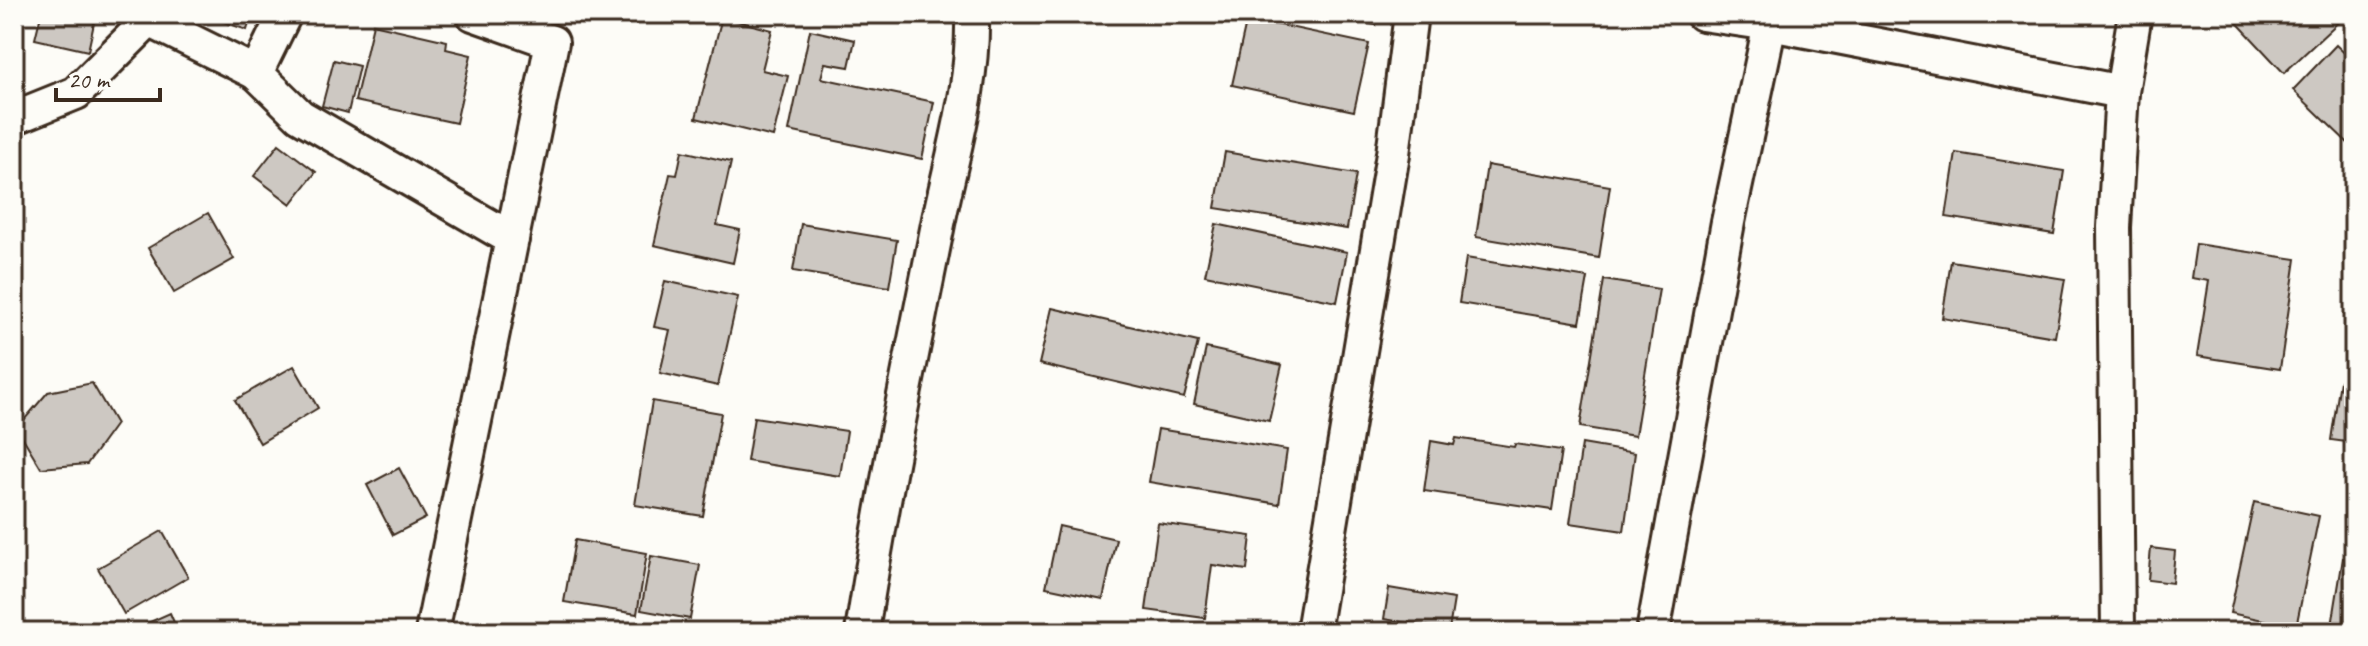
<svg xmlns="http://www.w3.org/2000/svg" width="2368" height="646" viewBox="0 0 2368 646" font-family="Caveat,sans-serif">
<rect width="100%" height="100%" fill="#fdfcf7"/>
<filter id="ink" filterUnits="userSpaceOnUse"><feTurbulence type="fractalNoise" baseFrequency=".0125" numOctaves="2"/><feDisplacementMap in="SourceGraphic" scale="16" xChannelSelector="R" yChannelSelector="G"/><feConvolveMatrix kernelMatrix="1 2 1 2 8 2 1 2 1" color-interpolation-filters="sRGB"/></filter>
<g filter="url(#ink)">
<g fill="#cdc8c2" stroke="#3b2a1e" stroke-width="2">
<path d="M41,14h55l-8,37 -53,-12z"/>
<path d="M200,14h52l-5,16z"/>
<path d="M501,14h56l-5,23z"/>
<path d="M1309,14h69l-2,11z"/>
<path d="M2229,14h118l-63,59z"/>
<path d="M722,17l50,13 -10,40 26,6 -15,61 -77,-19z"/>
<path d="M1247,18l122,26 -15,67 -122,-26z"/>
<path d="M373,24l74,17 -1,8 25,6 -15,68 -101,-22z"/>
<path d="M810,30l45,10 -6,27 -24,-4 -4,15 113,24 -12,57 -133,-28z"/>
<path d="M2336,45l18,17v81l-3,3 -58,-56z"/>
<path d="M334,60l25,6 -11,47 -26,-7z"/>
<path d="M279,144l37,28 -25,32 -37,-28z"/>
<path d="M682,151l49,11 -14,63 23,5 -7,33 -79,-18 16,-71 7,1z"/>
<path d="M1225,152l131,22 -9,55 -132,-21z"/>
<path d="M1956,153l108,18 -10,63 -108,-17z"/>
<path d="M1487,165l123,21 -11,72 -123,-21z"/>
<path d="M208,213l26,46 -60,34 -26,-45z"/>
<path d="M801,224l96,16 -8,47 -96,-16z"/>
<path d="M1216,224l131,28 -10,50 -132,-27z"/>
<path d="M2196,244l100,15 -16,110 -83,-13 12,-75 -18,-3z"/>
<path d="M1466,258l122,20 -8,45 -121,-20z"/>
<path d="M1951,261l114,18 -10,58 -113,-19z"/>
<path d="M1604,280l55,9 -24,147 -55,-9z"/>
<path d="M665,281l73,16 -20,89 -58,-13 10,-43 -16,-3z"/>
<path d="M1052,308l146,34 -14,56 -145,-34z"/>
<path d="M1206,348l76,17 -13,56 -75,-17z"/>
<path d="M294,366l24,42 -58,35 -25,-43z"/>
<path d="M2340,381l14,2v60l-23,-3z"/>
<path d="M92,383l24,41 -29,40 -46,4 -24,-40 31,-36z"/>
<path d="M652,401l69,12 -18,103 -68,-11z"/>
<path d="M754,417l93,14 -7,45 -93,-15z"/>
<path d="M1158,429l129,21 -8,54 -130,-22z"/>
<path d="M1456,438l58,9 1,-3 46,7 -9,59 -128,-19 7,-50 23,4z"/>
<path d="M1582,444l53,9 -11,78 -54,-8z"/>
<path d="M399,468l27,50 -33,17 -26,-50z"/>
<path d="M2254,502l65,14 -23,111 -66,-14z"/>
<path d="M1158,523l93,13 -4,34 -35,-5 -7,53 -59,-8z"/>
<path d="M1059,526l57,13 -13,60 -57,-12z"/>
<path d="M162,531l26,46 -64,37 -26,-46z"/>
<path d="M575,540l72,13 -10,61 -73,-12z"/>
<path d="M2151,548l24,3 -3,32 -24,-3z"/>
<path d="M651,556l49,9 -10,54 -49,-9z"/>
<path d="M2343,558l11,2v72h-23z"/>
<path d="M1389,588l65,11 -5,31 -65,-11z"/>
<path d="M170,613l8,19h-33l-2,-7z"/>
</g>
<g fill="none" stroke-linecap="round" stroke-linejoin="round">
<g stroke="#3b2a1e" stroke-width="38">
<g id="street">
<path d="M143,14l6,6 107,53 29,-59"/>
<path d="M1702,14l68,10 352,68"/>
<path d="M256,73l44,43 212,123"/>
<path d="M14,118l62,-25 73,-73"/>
<path d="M432,632l120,-590 -79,-28"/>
<path d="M862,632c21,-137 49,-272 76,-408 14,-70 36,-138 34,-210"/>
<path d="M1313,632l80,-478 18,-140"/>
<path d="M1653,632l75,-410 42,-198"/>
<path d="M2118,632l-4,-405 8,-135 13,-78"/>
</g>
</g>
<use href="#street" stroke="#fdfcf7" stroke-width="32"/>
</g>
</g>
<rect width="2368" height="646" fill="none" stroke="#fdfcf7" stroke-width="48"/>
<rect x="24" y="24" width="2320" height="598" fill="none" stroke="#3b2a1e" stroke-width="3" filter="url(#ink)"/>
<path d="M56 88v12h104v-12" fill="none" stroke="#3b2a1e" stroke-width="4"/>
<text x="68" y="88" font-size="24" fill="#3b2a1e" stroke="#fdfcf7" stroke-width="6" paint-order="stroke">20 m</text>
</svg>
